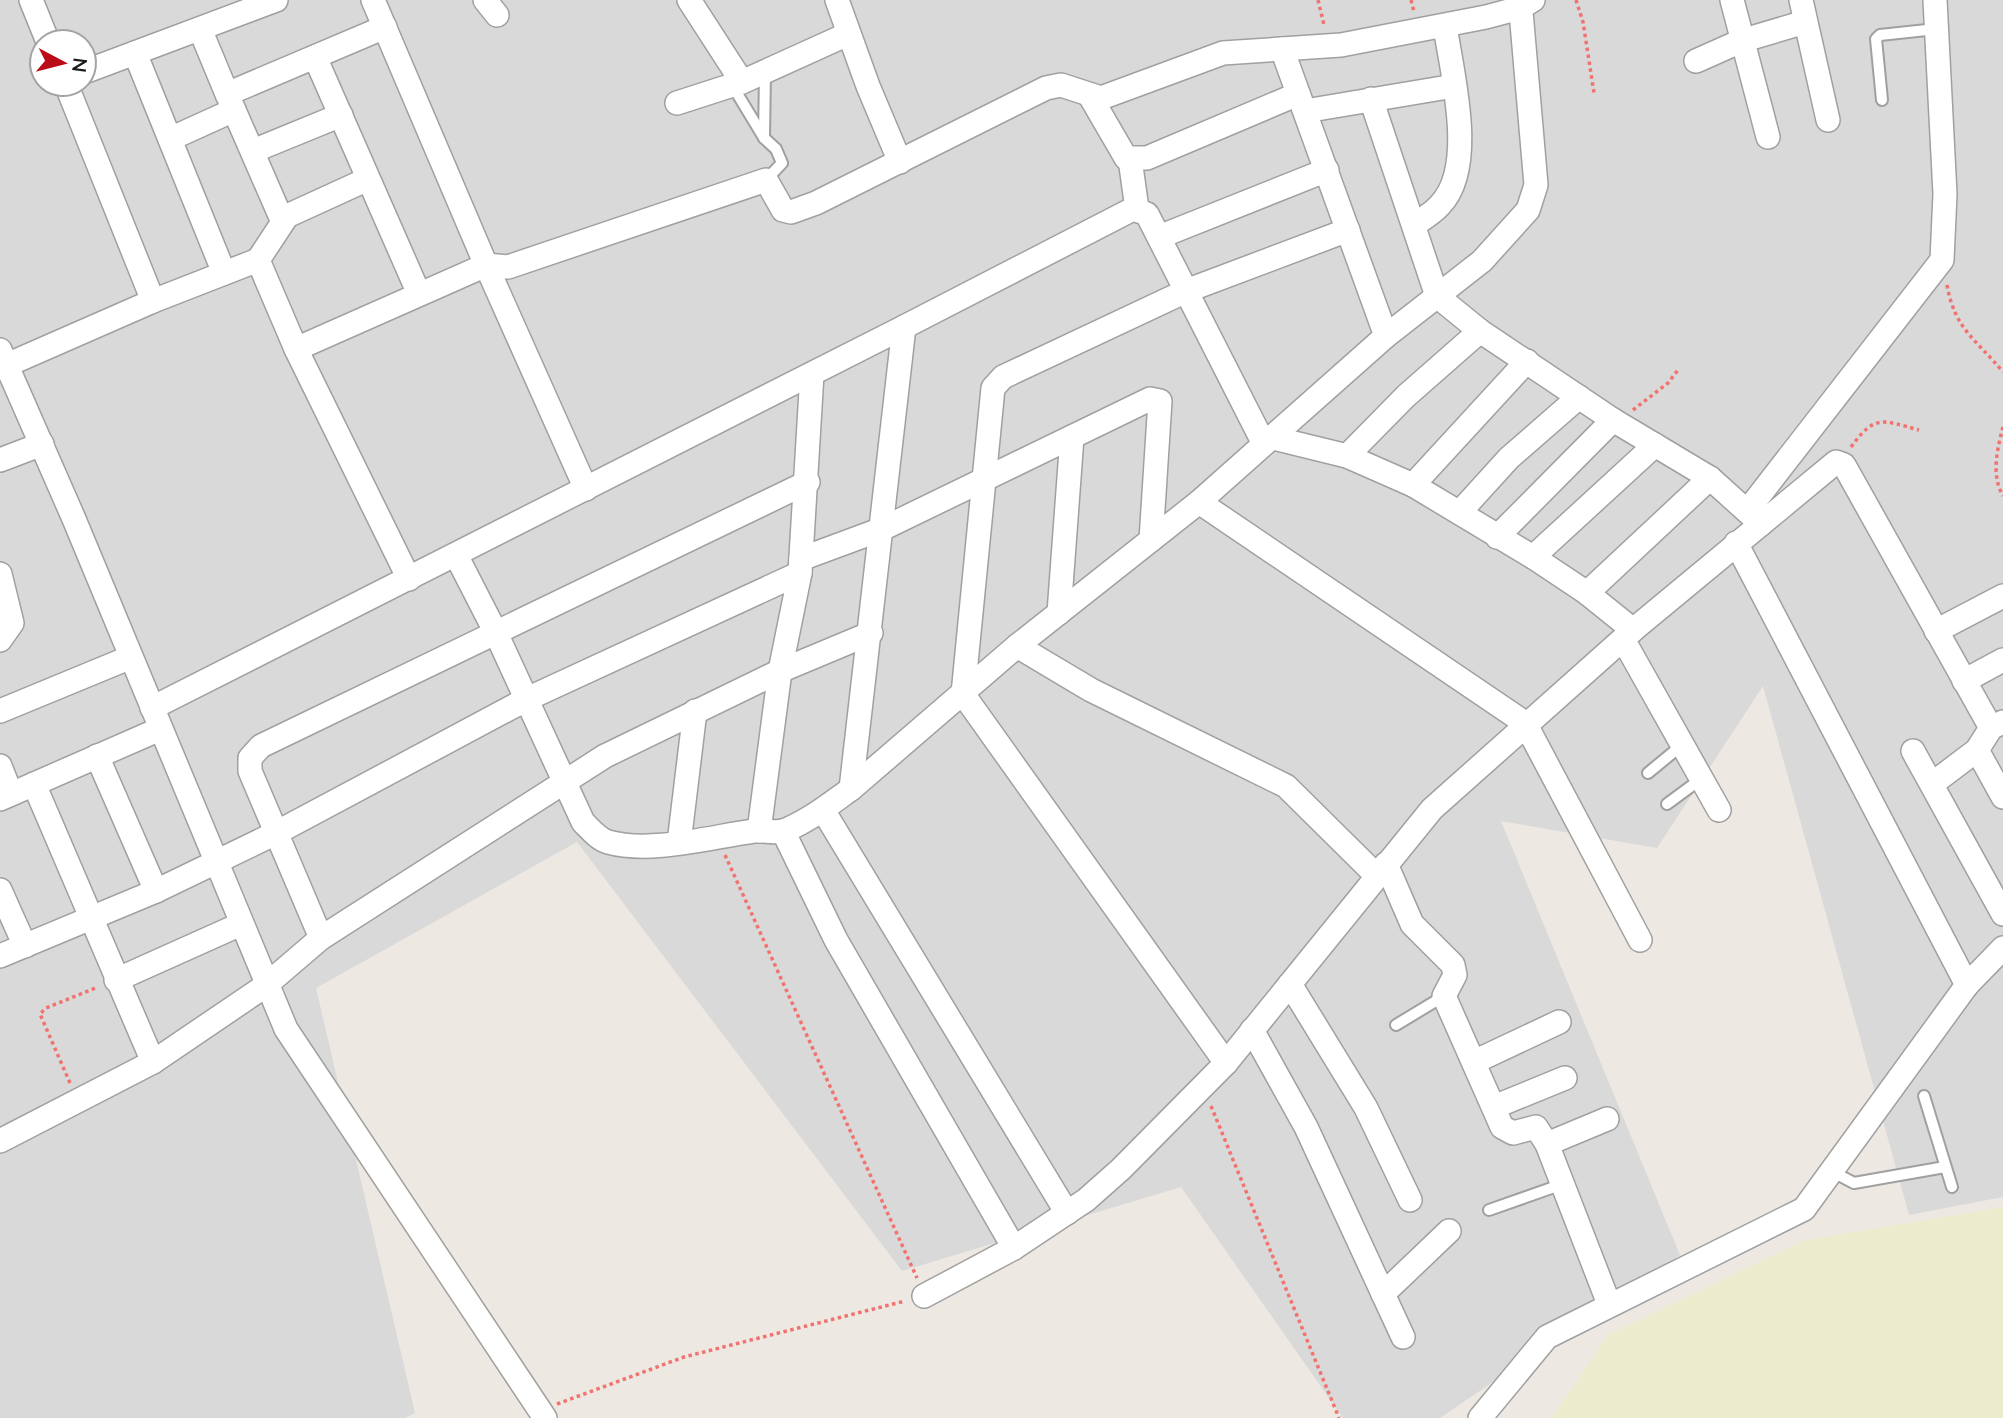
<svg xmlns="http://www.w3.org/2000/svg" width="2003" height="1418" viewBox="0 0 2003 1418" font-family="Lato,sans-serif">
<rect width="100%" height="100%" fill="#ede8e2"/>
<path fill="#dad9d9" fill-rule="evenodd" d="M0,0h2003v1197l-94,18 -146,-529 -106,162 -156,-27 179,434 -240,163h-97l-162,-231 -279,84 -325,-429 -261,146 99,425 -10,5h-405zM42,42h42v42h-42z"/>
<path fill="#ebebcd" d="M2003,1207v211h-451l56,-83 197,-95z"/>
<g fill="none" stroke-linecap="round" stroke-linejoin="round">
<g stroke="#a0a0a0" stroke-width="14">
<g id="lane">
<path d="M732,85l32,53 12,11 6,14 -16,17"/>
<path d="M1882,100l-6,-61 4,-4 56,-6"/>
<path d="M764,138l1,-66"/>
<path d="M1648,773l34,-28"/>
<path d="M1667,804l34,-25"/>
<path d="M1396,1025l48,-29"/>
<path d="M1924,1096l28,91"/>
<path d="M1831,1171l23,12 91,-16"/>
<path d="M1489,1210l71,-25"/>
</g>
</g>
<g stroke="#a0a0a0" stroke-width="26">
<g id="street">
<path d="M31,0l17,42"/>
<path d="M485,0l12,15"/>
<path d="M689,0l53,82"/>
<path d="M837,0l31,86 32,76"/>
<path d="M1732,0l36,137"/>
<path d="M1801,0l27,120"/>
<path d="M200,29l27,65"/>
<path d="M1282,49l104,287"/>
<path d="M135,53l89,220"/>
<path d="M315,57l104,237"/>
<path d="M1696,61l45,-20 64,-19"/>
<path d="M84,72l192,-72"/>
<path d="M66,84l87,217"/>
<path d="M1090,96l36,62h21l151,-64"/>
<path d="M1371,99l66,197 43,35 133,89 97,58 51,46"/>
<path d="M677,103l65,-21 106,-48"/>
<path d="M1305,111l149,-25"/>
<path d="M170,139l64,-29"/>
<path d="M253,151l88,-36"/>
<path d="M1130,159l7,50"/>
<path d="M282,220l-55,-126 158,-67"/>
<path d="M1414,225c9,-6 19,-12 26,-20 37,-38 12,-131 5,-179"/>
<path d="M1159,237l168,-67"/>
<path d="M258,260l29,-44 81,-37"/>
<path d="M904,327l229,-118 14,5 116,228"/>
<path d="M296,349l113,230"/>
<path d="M0,350l74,169 212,510 259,389"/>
<path d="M0,368l153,-67 105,-41 38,89 190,-84 -113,-265"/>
<path d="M1269,437l78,19 66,29 120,72 54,36 46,37"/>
<path d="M1347,456l59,-60 74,-65"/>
<path d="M0,460l42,-16"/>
<path d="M1413,485l114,-124"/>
<path d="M586,489l-100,-224 22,2 258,-87 17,30 8,2 25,-9 230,-115 15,-3 40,13 122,-45 118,-8 145,-28 34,-9 13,-8"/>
<path d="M1199,502l326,221 115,217"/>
<path d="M1748,510l194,-250 3,-66 -10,-194"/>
<path d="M1460,512l49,-54 70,-61"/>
<path d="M1497,537l116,-117"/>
<path d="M1736,543l231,442"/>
<path d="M456,555l40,78 87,189c7,7 15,17 25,20 43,12 102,-5 146,-11 10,-1 23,3 32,-1 24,-10 44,-26 65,-41l166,-143 182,-144 187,-166 96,-75 46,-51 8,-25 -16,-185"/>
<path d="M1533,557l122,-112"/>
<path d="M801,559l81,-30 268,-130 10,2 -9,139"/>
<path d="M0,574l12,49 -12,17"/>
<path d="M1587,593l123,-115"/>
<path d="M1059,613l13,-176"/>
<path d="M1936,631l67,-35"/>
<path d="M1624,641l95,169"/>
<path d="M1017,646l74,44 195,96 92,91"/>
<path d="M1964,681l39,-21"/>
<path d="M152,708l752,-381 -53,462"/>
<path d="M0,711l131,-54"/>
<path d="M1977,750l26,47"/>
<path d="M1913,751l90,163"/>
<path d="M97,756l59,135"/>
<path d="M0,766l11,28"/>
<path d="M34,784l119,278"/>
<path d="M1932,784l45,-34 14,-22 12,-6"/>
<path d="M0,799l160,-70"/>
<path d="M823,810l244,403"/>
<path d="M759,831l21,-160 20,-98 12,-199"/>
<path d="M783,831l53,109 178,308"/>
<path d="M679,843l16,-132"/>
<path d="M1386,864l26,60 41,41 2,10 -11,21 58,131 11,6 23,-6 11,17 62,160"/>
<path d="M0,890l25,56"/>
<path d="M321,938l-71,-167v-13l11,-12 547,-264"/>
<path d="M0,956l156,-65 120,-58 251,-134 273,-126"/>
<path d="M116,980l125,-56"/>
<path d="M1290,984l76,124 44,92"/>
<path d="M1252,1030l54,97 97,210"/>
<path d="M1474,1062l85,-40"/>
<path d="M1226,1063l-263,-369 30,-306 10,-11 183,-86 162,-61"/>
<path d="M1494,1107l71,-29"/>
<path d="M0,1141l153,-79 112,-76 56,-48 284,-182 175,-85 91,-38"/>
<path d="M1547,1144l60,-25"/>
<path d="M1383,1294l66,-63"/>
<path d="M924,1296l90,-48 72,-48 35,-31 105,-106 206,-254 201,-179 203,-168 8,3 147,263"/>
<path d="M1480,1418l67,-81 257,-128 163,-224 36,-37"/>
</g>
</g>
<g stroke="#f1726e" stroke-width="3.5" stroke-dasharray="3.5 3.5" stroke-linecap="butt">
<path d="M1318,0l6,25"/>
<path d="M1411,0l3,12"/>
<path d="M1576,0l7,22 11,71"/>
<path d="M1947,285c8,45 29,54 56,87"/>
<path d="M1633,410l35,-27 10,-13"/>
<path d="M2003,427c-6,23 -12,48 0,69"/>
<path d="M1851,447c24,-33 31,-27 68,-17"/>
<path d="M725,855l192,423"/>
<path d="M70,1083l-30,-69 6,-6 52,-21"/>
<path d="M1211,1106l128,312"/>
<path d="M557,1404l127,-47 221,-56"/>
</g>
<use href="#lane" stroke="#fff" stroke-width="10"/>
<use href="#street" stroke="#fff" stroke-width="23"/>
</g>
<g transform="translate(63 63) rotate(97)"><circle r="33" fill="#ffffff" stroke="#a4a4a4" stroke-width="2"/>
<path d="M0-5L12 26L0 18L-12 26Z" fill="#bc0b18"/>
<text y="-10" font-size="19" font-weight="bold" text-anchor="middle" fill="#1c1c1c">N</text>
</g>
</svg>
